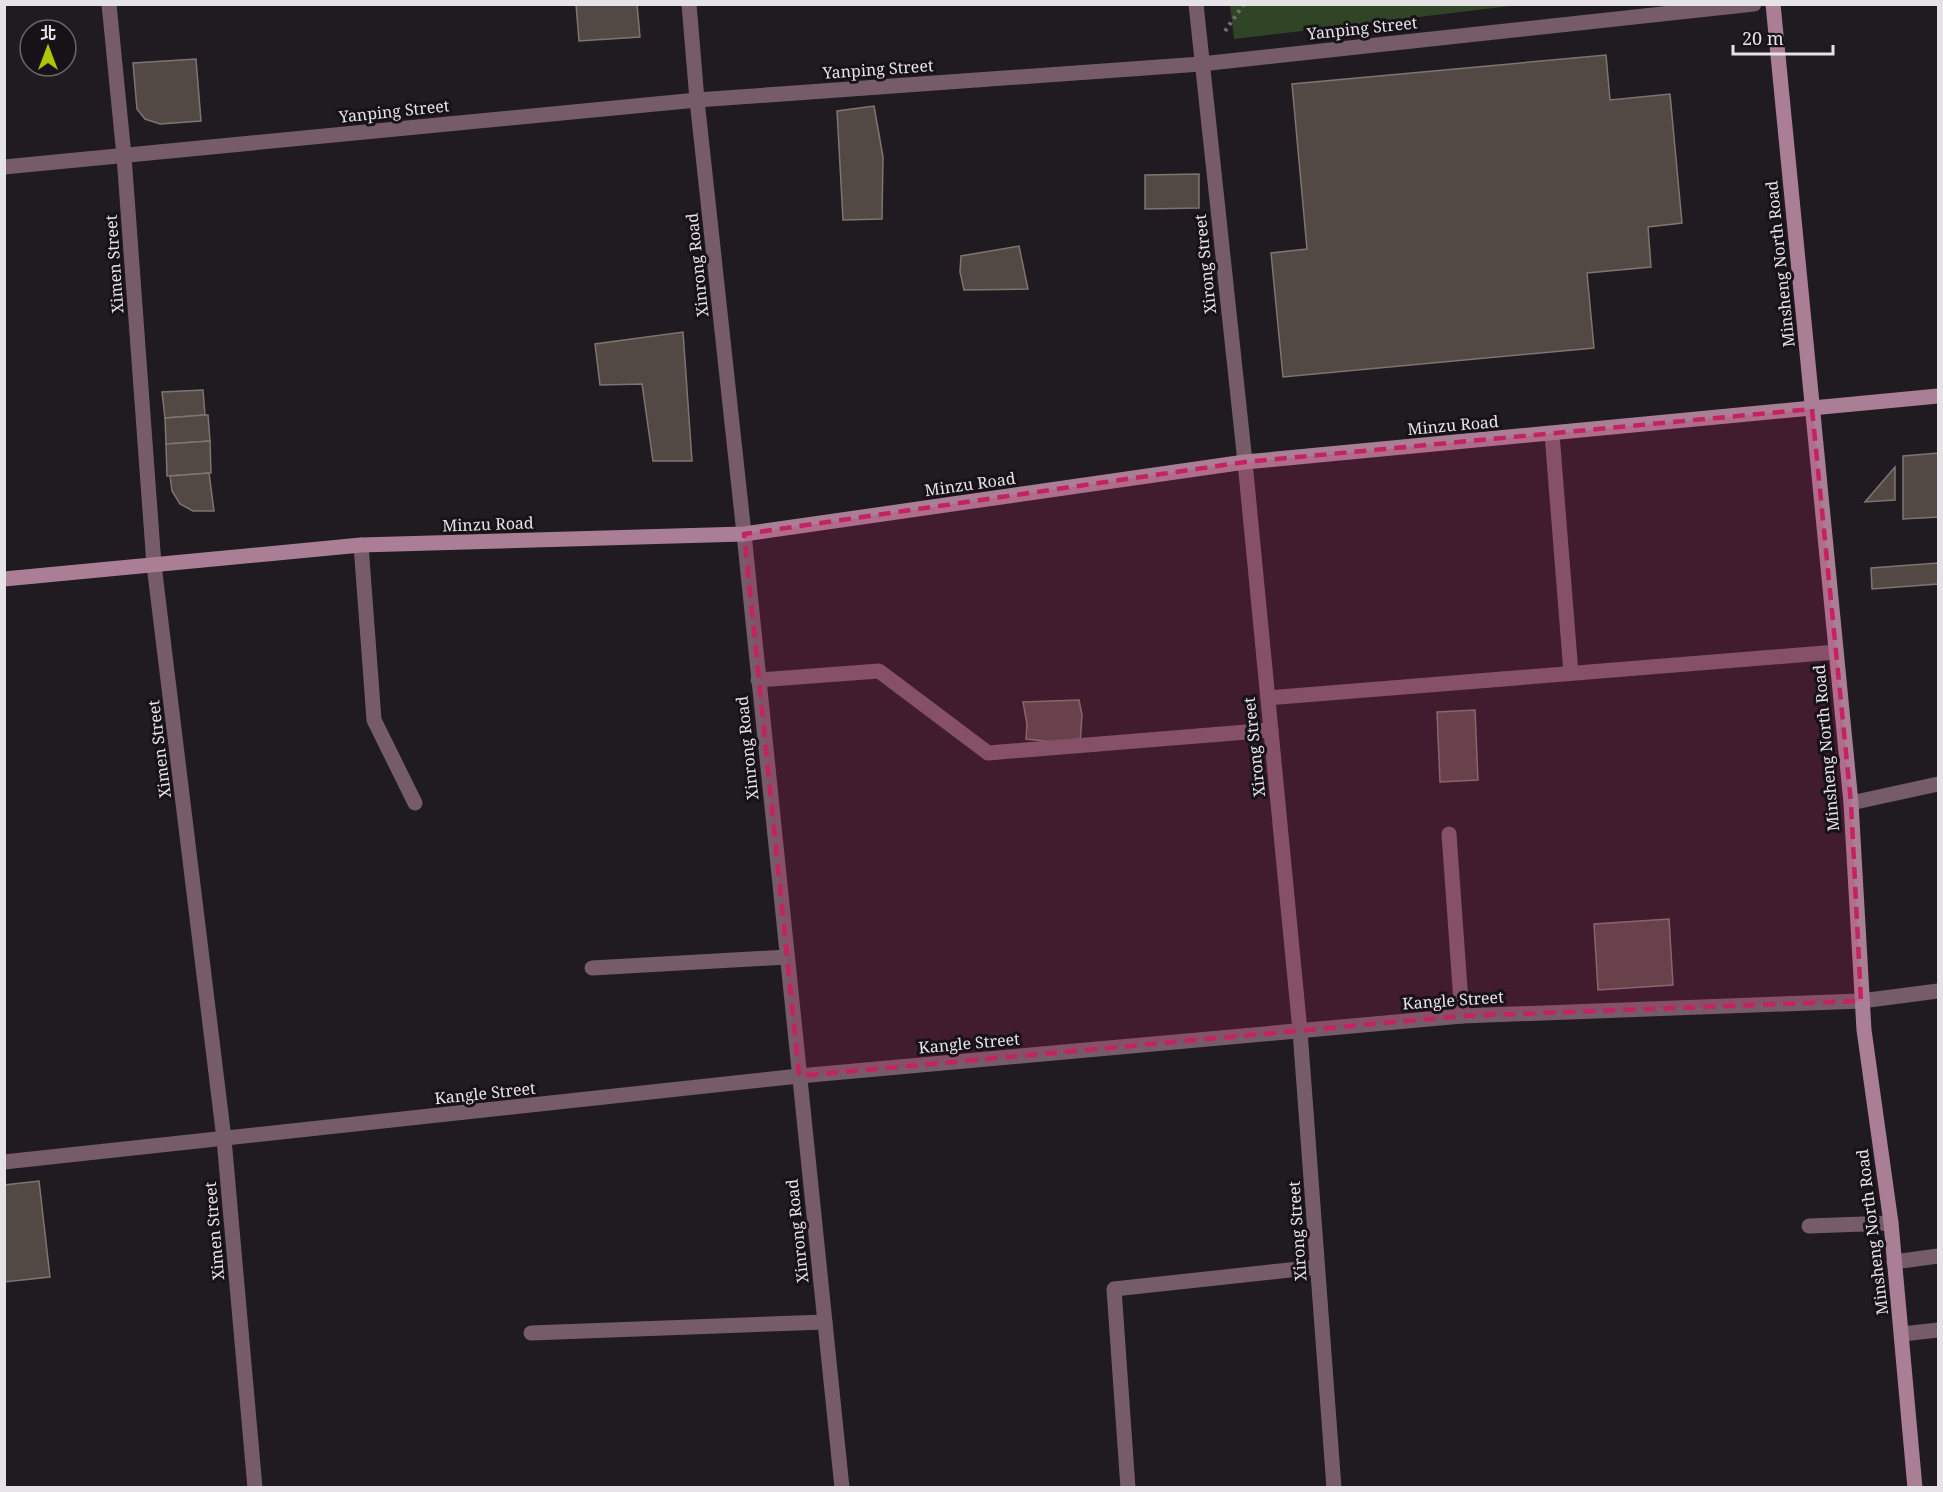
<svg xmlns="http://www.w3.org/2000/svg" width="1943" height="1492" viewBox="0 0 1943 1492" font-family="'Noto Serif','Noto Sans TC',serif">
<rect width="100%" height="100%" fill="#201b21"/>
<path fill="#2f4526" d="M1230,5v-1l289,1 -285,34z"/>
<g fill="#524945" stroke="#7f7470" stroke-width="1.5">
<path d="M576,4h61l3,33 -61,4z"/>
<path d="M1606,55l4,45 60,-6 12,129 -34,4 3,40 -64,6 7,75 -311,29 -12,-124 36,-4 -15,-165z"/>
<path d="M196,59l5,62 -41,3 -15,-5 -8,-10 -4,-46z"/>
<path d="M874,106l9,51 -1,62 -39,1 -6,-109z"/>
<path d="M1199,174v34l-54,1v-34z"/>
<path d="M1019,246l9,43 -64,1 -4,-18 1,-16z"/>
<path d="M683,332l9,129h-39l-11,-77 -42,1 -5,-41z"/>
<path d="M203,390l2,25 -40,3 -3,-26z"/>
<path d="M205,415h3l2,26 -44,3 -1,-26z"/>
<path d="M210,441l1,32 -44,3 -1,-32z"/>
<path d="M1938,453v64l-35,2v-63z"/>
<path d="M1895,467v33l-30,2z"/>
<path d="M209,473l5,38h-21l-13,-7 -8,-13 -2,-15z"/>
<path d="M1938,563v21l-66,5 -1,-21z"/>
<path d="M1079,700l3,15 -2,30 -54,-6 1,-15 -4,-22z"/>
<path d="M1475,710l3,70 -38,2 -3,-70z"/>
<path d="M1669,919l4,66 -75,5 -4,-66z"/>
<path d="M39,1181l11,96 -46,5v-97z"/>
</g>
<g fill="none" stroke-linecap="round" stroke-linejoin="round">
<path stroke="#726e73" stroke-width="4" stroke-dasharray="3 4.5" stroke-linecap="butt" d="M1225,31l19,-27"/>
<g stroke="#765c69" stroke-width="15">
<path d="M1552,434l19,239"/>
<path d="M361,545l13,175 41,83"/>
<path d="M758,680l121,-9 109,82 283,-23"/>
<path d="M1268,698l568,-46"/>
<path d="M1851,803l87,-19"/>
<path d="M1449,834l13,182"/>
<path d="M592,968l195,-11"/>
<path d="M1809,1226l82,-3"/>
<path d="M1894,1262l44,-6"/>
<path d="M531,1333l294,-11"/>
<path d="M1902,1334l36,-4"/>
<path d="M1128,1488l-14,-199 203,-22"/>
</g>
<g stroke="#765c69" stroke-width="15">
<path d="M109,4l15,152 30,409 70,574 31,349"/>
<path d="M689,4l8,96 47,434 98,954"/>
<path d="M1196,4l49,458 55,569 34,457"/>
<path d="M4,167l693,-67 504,-36 553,-60"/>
<path d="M4,1162l795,-86 663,-60 399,-15 77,-10"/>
</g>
<g stroke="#aa7f95" stroke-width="15">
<path d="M1773,4l78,799 13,227 27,193 24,265"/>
<path d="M4,579l357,-34 383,-11 501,-72 693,-66"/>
</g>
</g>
<path fill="#c42262" fill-opacity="0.2" stroke="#c42262" stroke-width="4.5" stroke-dasharray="12 8" stroke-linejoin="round" d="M1812,409l39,394 10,198 -399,15 -663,60 -55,-542 501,-72z"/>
<g text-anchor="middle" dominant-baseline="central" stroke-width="6" stroke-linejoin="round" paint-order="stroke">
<g font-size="16" fill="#e6e3e7" stroke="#171218">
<text transform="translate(1362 28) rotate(-6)">Yanping Street</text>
<text transform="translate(878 69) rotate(-4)">Yanping Street</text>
<text transform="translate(394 111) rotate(-6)">Yanping Street</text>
<text transform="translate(114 264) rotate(-94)">Ximen Street</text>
<text transform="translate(1205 264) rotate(-96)">Xirong Street</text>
<text transform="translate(1780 264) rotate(-96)">Minsheng North Road</text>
<text transform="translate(697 265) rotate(-96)">Xinrong Road</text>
<text transform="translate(1453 425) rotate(-5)">Minzu Road</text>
<text transform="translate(970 484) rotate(-8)">Minzu Road</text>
<text transform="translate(488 524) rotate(-2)">Minzu Road</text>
<text transform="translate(1254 747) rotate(-96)">Xirong Street</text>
<text transform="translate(747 748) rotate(-96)">Xinrong Road</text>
<text transform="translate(1826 748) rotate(-95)">Minsheng North Road</text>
<text transform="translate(159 749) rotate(-97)">Ximen Street</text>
<text transform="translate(1453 1000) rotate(-4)">Kangle Street</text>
<text transform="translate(969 1043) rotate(-5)">Kangle Street</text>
<text transform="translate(485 1093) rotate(-6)">Kangle Street</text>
<text transform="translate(214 1231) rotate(-95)">Ximen Street</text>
<text transform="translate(797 1231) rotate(-96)">Xinrong Road</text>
<text transform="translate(1297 1231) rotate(-94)">Xirong Street</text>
<text transform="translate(1872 1232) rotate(-97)">Minsheng North Road</text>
</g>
</g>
<rect width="1943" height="1492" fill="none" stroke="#e6e3e7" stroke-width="12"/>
<g transform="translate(48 48)"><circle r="28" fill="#171218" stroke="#6a666b" stroke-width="1.5"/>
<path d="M0-4.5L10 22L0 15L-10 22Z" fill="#aec509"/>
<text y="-9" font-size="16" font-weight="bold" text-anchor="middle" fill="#e6e3e7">北</text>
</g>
<path d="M1733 45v9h100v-9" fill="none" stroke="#e6e3e7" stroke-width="3"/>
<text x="1742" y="45" font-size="18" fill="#e6e3e7" stroke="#171218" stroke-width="4.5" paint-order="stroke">20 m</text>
</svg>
